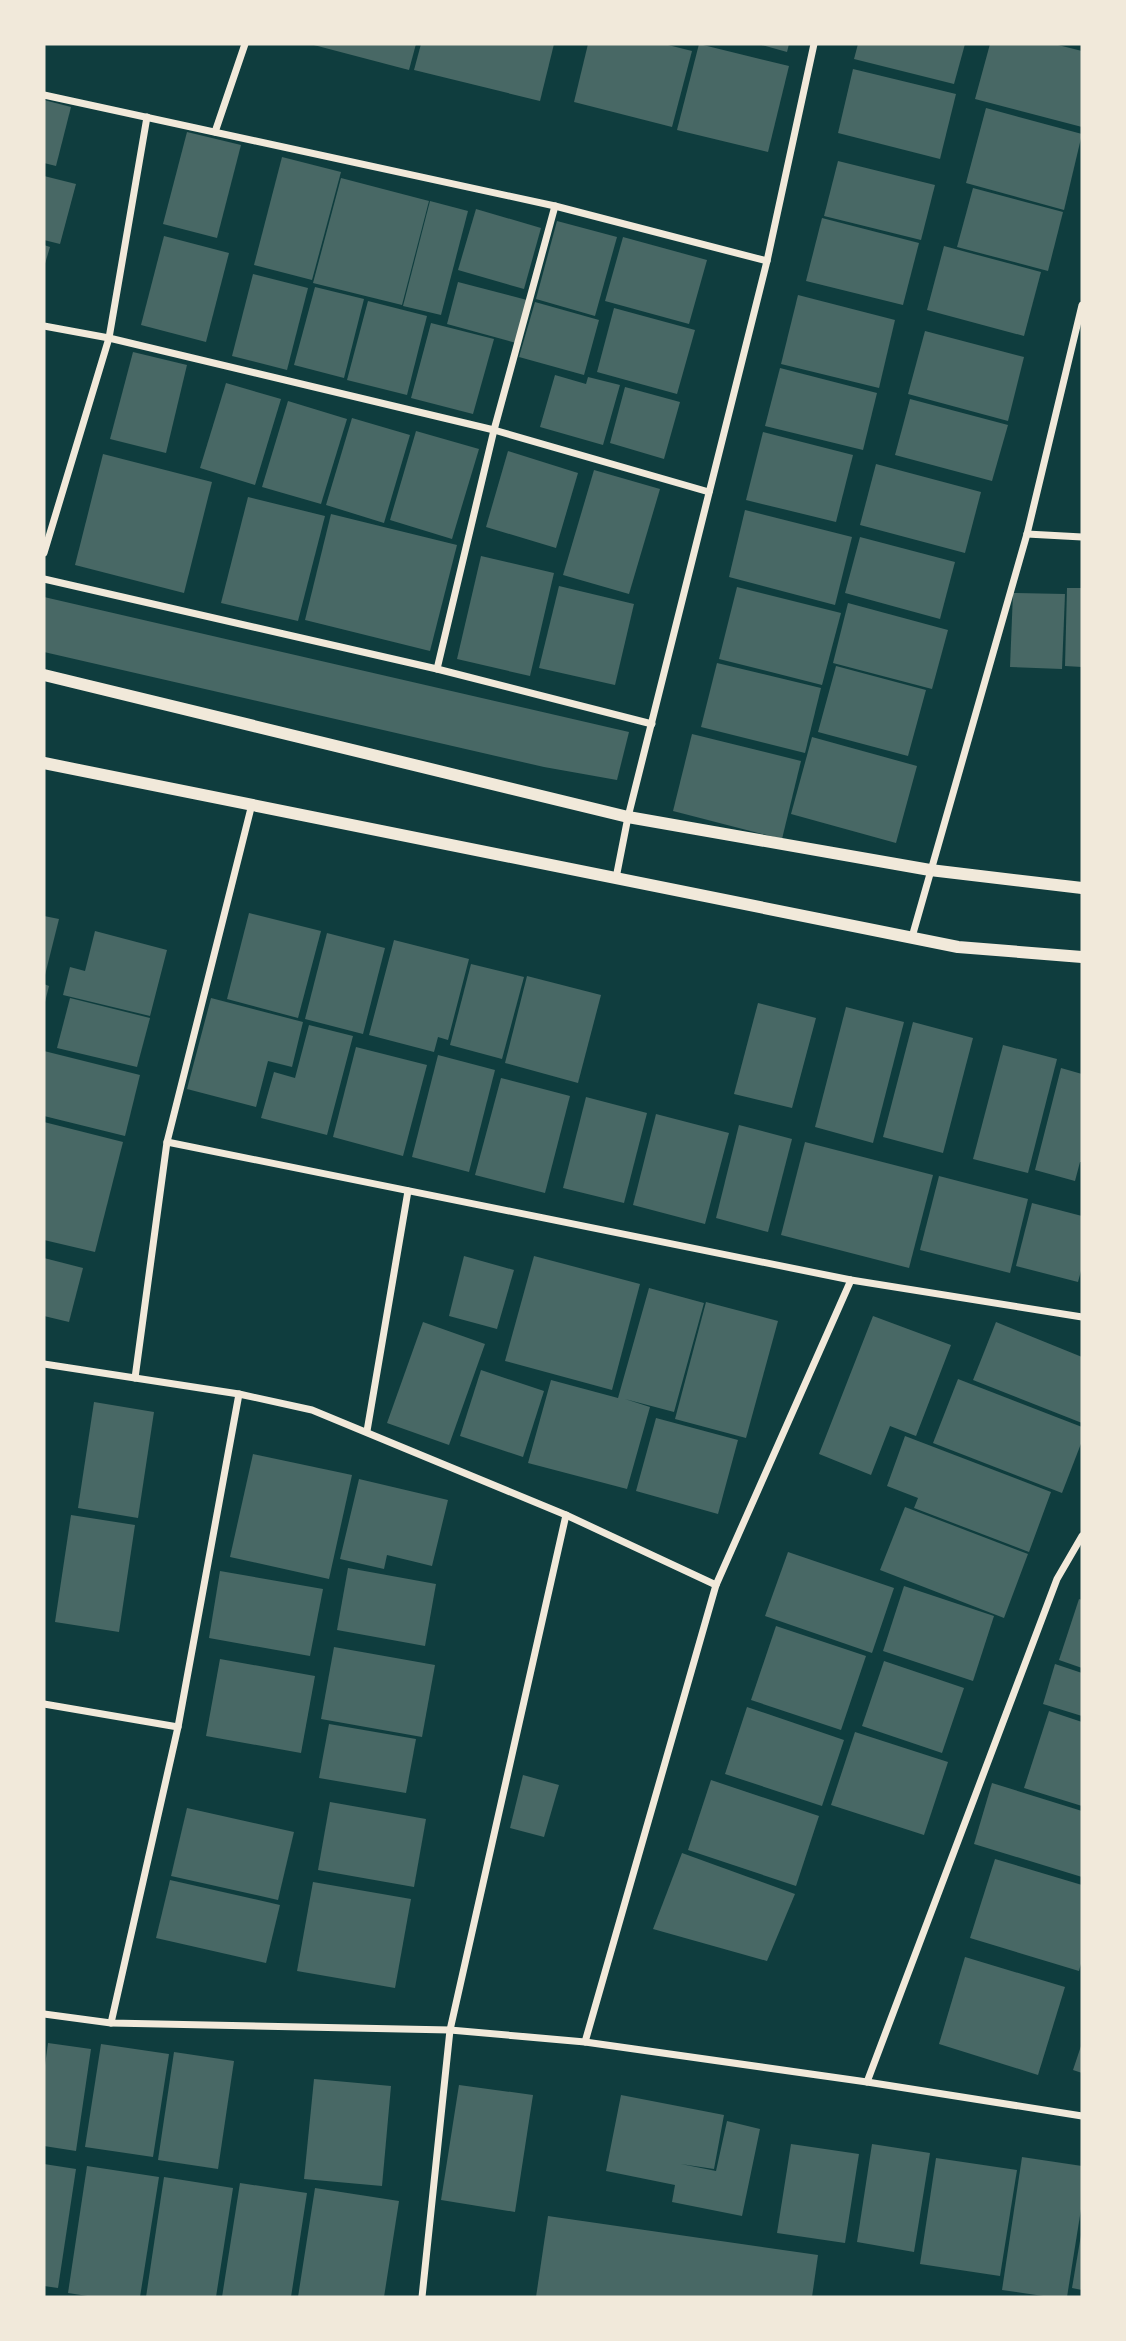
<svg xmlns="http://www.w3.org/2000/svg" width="1126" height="2341" viewBox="0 0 1126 2341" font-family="Commissioner,sans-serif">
<rect width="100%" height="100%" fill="#0f3d3e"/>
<g fill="#486865">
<path d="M310,44h106l-7,26z"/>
<path d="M421,44h133l-14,57 -126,-31z"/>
<path d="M588,44h76l28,7 -20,76 -98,-25z"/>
<path d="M699,44l90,22 -21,86 -91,-22z"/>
<path d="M758,44h31l-2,8z"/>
<path d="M858,44h107l-11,40 -100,-25z"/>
<path d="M990,44h64l28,7v76l-107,-28z"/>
<path d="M853,69l103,25 -16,65 -102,-26z"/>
<path d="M44,100l27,7 -15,59 -12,-3z"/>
<path d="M986,108l96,26 -18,76 -98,-27z"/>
<path d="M187,132l54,13 -24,93 -54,-14z"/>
<path d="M282,157l59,15 -29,108 -58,-15z"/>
<path d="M838,161l97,24 -14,55 -97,-24z"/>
<path d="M44,176l32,8 -16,60 -16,-4z"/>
<path d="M341,178l88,23 -27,104 -89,-22z"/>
<path d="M973,188l90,24 -15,59 -91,-24z"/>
<path d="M430,201l38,10 -27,104 -38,-9z"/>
<path d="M476,209l65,19 -17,61 -66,-19z"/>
<path d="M822,218l97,25 -16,62 -97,-24z"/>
<path d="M557,221l60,16 -22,79 -59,-17z"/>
<path d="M164,236l65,17 -23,89 -65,-17z"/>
<path d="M623,237l84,23 -18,64 -84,-23z"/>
<path d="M44,245l6,2 -6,20z"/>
<path d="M944,246l97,26 -17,64 -97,-26z"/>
<path d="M253,274l55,14 -21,82 -55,-14z"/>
<path d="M458,282l69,18 -11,43 -69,-19z"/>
<path d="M315,287l49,12 -20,79 -50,-13z"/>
<path d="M798,295l97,25 -16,68 -98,-24z"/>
<path d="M368,301l59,15 -20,79 -60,-15z"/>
<path d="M535,302l64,18 -15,55 -65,-18z"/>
<path d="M614,308l81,22 -18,64 -80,-22z"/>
<path d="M431,323l63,16 -21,75 -62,-16z"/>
<path d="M925,331l99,26 -16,64 -100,-27z"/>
<path d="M133,352l54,13 -21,88 -56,-14z"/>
<path d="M780,368l97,25 -14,57 -98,-24z"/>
<path d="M555,375l31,9 2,-7 32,8 -17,60 -63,-18z"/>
<path d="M226,383l55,16 -26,86 -55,-17z"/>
<path d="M625,387l55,15 -16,57 -54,-16z"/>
<path d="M910,399l98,26 -16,56 -97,-26z"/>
<path d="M288,401l59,18 -26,85 -59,-17z"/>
<path d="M352,418l58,17 -26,88 -58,-18z"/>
<path d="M416,431l63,18 -27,90 -62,-19z"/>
<path d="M763,432l90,23 -17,67 -90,-22z"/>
<path d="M508,451l70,22 -22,75 -70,-21z"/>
<path d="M103,454l109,28 -28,111 -109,-28z"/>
<path d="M876,464l105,28 -16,61 -105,-28z"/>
<path d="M594,470l66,19 -31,105 -66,-19z"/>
<path d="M248,497l77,19 -27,105 -77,-18z"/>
<path d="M745,510l107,27 -17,68 -106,-28z"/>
<path d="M331,514l126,31 -27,106 -125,-31z"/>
<path d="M860,537l95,25 -15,57 -95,-26z"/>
<path d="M481,556l73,17 -24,103 -73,-17z"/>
<path d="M559,586l75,18 -19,81 -76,-17z"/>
<path d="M737,587l104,26 -19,72 -103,-26z"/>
<path d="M1067,588h15v79l-17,-1z"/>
<path d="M1013,593l52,1 -3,75 -52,-2z"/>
<path d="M44,597l585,135 -12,48 -73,-13 -500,-115z"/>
<path d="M848,603l100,27 -16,59 -99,-26z"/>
<path d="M717,663l104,25 -16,65 -104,-26z"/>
<path d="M836,666l90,24 -18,66 -90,-24z"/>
<path d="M692,734l109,27 -19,78 -109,-28z"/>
<path d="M812,737l105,29 -21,77 -105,-29z"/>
<path d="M249,913l72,18 -23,87 -71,-19z"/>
<path d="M44,916l15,3 -14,56h-1z"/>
<path d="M95,931l72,19 -17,66 -87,-21 7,-28 15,4z"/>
<path d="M327,933l58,15 -22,86 -58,-15z"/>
<path d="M394,940l75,19 -21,81 -10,-3 -4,15 -65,-17z"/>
<path d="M471,964l53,13 -22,82 -52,-14z"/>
<path d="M527,976l74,19 -23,88 -73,-20z"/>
<path d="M44,984l5,2 -4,16h-1z"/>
<path d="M70,998l80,20 -13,49 -80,-19z"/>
<path d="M211,998l92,24 -11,45 -24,-6 -12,46 -69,-18z"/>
<path d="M758,1003l58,15 -24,90 -58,-14z"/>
<path d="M846,1007l58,15 -31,121 -58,-16z"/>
<path d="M913,1022l60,16 -30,115 -60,-16z"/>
<path d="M309,1025l44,11 -26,99 -66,-17 13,-46 21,6z"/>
<path d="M1003,1045l54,14 -29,114 -55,-14z"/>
<path d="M356,1047l71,18 -24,91 -70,-19z"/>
<path d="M44,1051l96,24 -15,61 -81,-20z"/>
<path d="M438,1055l57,15 -26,102 -57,-15z"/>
<path d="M1061,1068l21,6v88h-2l-5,19 -40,-11z"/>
<path d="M501,1078l69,18 -25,97 -70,-18z"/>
<path d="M586,1097l61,16 -23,90 -61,-15z"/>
<path d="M656,1114l73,19 -24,91 -72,-19z"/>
<path d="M44,1122l79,20 -28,110 -51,-12z"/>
<path d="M739,1125l53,14 -24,93 -52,-14z"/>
<path d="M805,1142l128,33 -24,93 -128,-33z"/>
<path d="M939,1176l89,23 -18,74 -90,-23z"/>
<path d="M1032,1203l50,13v51l-4,15 -62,-16z"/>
<path d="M464,1256l50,14 -17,59 -48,-13z"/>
<path d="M534,1256l106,28 -28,106 -107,-29z"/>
<path d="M44,1258l39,10 -14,54 -25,-6z"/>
<path d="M649,1288l55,15 -30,109 -49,-13 25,8 -23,82 -99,-26 23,-83 67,18z"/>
<path d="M706,1302l72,19 -32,117 -71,-19z"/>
<path d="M873,1316l78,29 -35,91 -26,-10 -19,49 -52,-21z"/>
<path d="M423,1322l62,22 -36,101 -62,-22z"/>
<path d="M996,1322l86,35v66l-109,-43z"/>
<path d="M481,1370l63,21 -21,66 -63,-21z"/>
<path d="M958,1379l124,48v14l-20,52 -129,-50z"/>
<path d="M94,1402l60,10 -16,106 -60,-10z"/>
<path d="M656,1418l82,22 -20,74 -82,-23z"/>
<path d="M905,1436l146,56 -22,60 -115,-44 4,-10 -31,-12z"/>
<path d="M253,1454l99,21 -23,104 -99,-22z"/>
<path d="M359,1479l89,21 -16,66 -45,-11 -3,14 -44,-10z"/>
<path d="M905,1507l123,47 -24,64 -124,-48z"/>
<path d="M71,1515l64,10 -16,107 -64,-10z"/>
<path d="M788,1552l106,36 -22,65 -107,-37z"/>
<path d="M348,1568l88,16 -11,62 -88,-16z"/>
<path d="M220,1571l103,18 -13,67 -101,-18z"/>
<path d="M904,1586l90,30 -21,65 -90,-30z"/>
<path d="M1079,1599l3,1v68l-23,-8z"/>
<path d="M776,1626l90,30 -25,74 -90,-30z"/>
<path d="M334,1647l101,18 -13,72 -101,-18z"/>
<path d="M220,1659l95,17 -14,77 -95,-17z"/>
<path d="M884,1661l80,27 -22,65 -80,-27z"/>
<path d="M1055,1664l27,9v43l-39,-12z"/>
<path d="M747,1707l97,33 -22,66 -97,-32z"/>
<path d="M1049,1711l33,11v84l-58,-18z"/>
<path d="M329,1724l87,15 -10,54 -87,-15z"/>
<path d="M855,1732l93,30 -24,73 -93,-30z"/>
<path d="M523,1775l36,10 -15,52 -34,-9z"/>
<path d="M711,1780l108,36 -23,70 -108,-36z"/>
<path d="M992,1783l90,28v66l-108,-33z"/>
<path d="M330,1802l96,17 -12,68 -96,-17z"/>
<path d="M187,1808l107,24 -16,68 -107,-24z"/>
<path d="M682,1853l113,41 -28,67 -114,-32z"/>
<path d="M995,1859l87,26v75l-3,11 -109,-33z"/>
<path d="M170,1880l110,25 -14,58 -110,-25z"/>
<path d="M313,1882l98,17 -16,89 -98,-17z"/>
<path d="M965,1957l100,30 -27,88 -99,-31z"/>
<path d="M48,2043l43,6 -15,102 -32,-5v-73z"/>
<path d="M1082,2043v30l-9,-3z"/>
<path d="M101,2044l68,10 -16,103 -68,-10z"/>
<path d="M174,2052l60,9 -16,108 -60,-9z"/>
<path d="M314,2079l77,7 -9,100 -78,-7z"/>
<path d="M459,2085l74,10 -18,117 -74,-12z"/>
<path d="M621,2095l103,20 -10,54 -33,-5 35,7 11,-50 33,8 -18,87 -70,-14 3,-17 -69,-14z"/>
<path d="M791,2144l68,10 -14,89 -68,-10z"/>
<path d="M872,2144l58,9 -16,99 -57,-10z"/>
<path d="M1022,2157l60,9v37l-15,94h-17l-48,-7z"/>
<path d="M936,2158l81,12 -17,106 -80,-12z"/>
<path d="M44,2164l32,5 -18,119 -14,-2z"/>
<path d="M87,2166l72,11 -19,120h-46l-26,-4z"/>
<path d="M164,2177l69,11 -17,109h-70z"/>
<path d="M240,2183l67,10 -16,104h-69z"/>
<path d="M315,2188l84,13 -15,96h-86z"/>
<path d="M548,2216l270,39 -6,42h-276z"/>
<path d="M1081,2235h1v55l-10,-2z"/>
</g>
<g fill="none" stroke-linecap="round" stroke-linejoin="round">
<g stroke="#f1e9da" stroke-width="7">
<path d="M44,95l511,111 212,55"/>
<path d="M215,132l30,-88"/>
<path d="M44,326l65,12 385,92 215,62"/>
<path d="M1027,534l55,3"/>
<path d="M44,553l65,-215 38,-221"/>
<path d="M44,579l393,90 57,-239 61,-224"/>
<path d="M437,669l215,55"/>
<path d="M616,878l12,-61 139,-556 47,-217"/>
<path d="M912,937l115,-403 55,-229"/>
<path d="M167,1142l684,138 231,37"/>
<path d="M44,1364l195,30 73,16 254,105 150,70"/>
<path d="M135,1378l32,-236 85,-338"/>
<path d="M367,1431l41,-240"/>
<path d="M44,1704l134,23"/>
<path d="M44,2014l67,9 339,7 135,12 282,40 215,34"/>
<path d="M111,2023l67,-296 61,-333"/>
<path d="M585,2042l131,-457 135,-305"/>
<path d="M867,2082l190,-503 25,-43"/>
<path d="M422,2297l28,-267 116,-515"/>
</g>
<g stroke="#f1e9da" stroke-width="12">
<path d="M44,675l584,142 302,53 152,18"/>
<path d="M44,763l914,184 124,10"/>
</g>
</g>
<rect width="1126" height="2341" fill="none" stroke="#f1e9da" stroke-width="91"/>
</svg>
